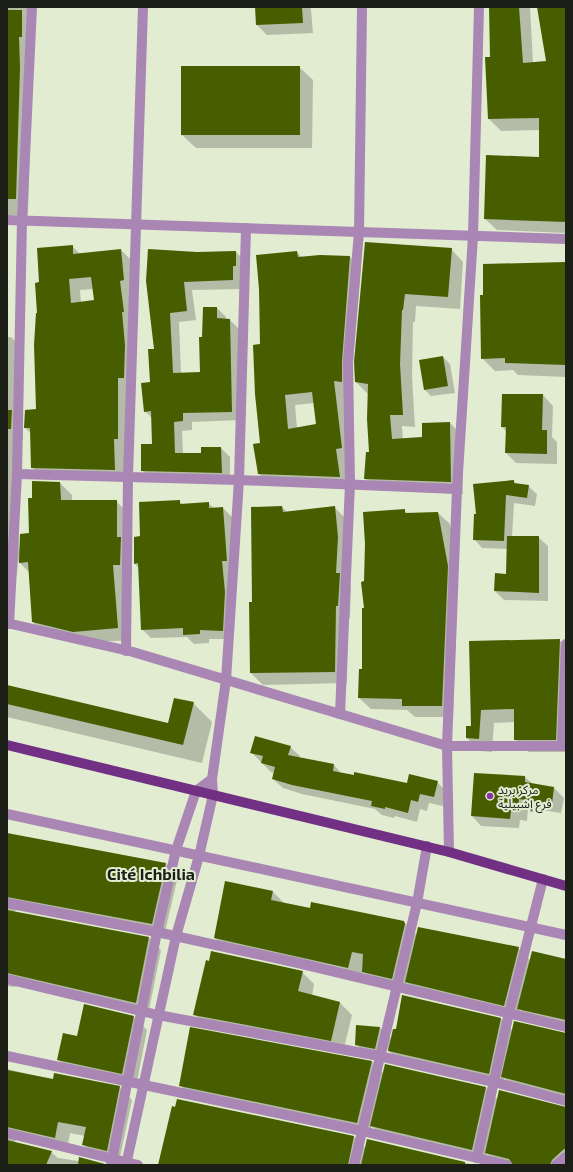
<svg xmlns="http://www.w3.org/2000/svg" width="573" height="1172" viewBox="0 0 573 1172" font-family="'Exo 2','Noto Sans Arabic',sans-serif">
<rect width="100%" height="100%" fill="#e1ecd1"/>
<g fill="#0003" fill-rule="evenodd">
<path d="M7,7h22l3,74 -4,134h-21z"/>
<path d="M256,7h53l2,2 2,24 -46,2 -10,-10z"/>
<path d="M490,7h40l3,56 14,-1 -9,-55h28v226l-69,-3 -12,-11 55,-61v-28l-39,1 -12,-12 2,-61z"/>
<path d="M299,67l14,13 -1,68h-116l-14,-13z"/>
<path d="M366,243l85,6 12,13 -3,47 -44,-3 -1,16h-2l-1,54 3,51 -13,-1 1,13 20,-1 27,-15 12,12 1,59 -86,-4 -12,-12 5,-25 -2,-59 -12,-12z"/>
<path d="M72,246l8,8 41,-4 11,11 -6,220 -82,-2 -12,-12v-33l-7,-6 12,-18 3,-127zM94,289l1,12 -14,2 -1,-13z"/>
<path d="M236,252l9,9 -3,28 -50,1 4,30 -17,2 2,52 20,-1 2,-35 14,-30 9,9v3h4l9,9 1,91 -48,2v8l-10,1 1,23h19l19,-6 9,9v25l-79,-2 -9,-10 11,-25 -1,-27 -7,-7 10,-61 -8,-69 50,-28z"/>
<path d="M297,252l5,6 18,-2 30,1 11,11 -9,105 -2,114 -80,-2 -11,-11 2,-31v-98zM314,403l3,22 -20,3 -2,-23z"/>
<path d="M566,263v114l-48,-2 -5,-5 -18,1 -13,-13 2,-63z"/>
<path d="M7,337h4l12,12v91h-3l-3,32 2,77 11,-15 3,-35 27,-16 12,12v6h44l12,12v33l4,4v27h-7l4,63 -43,3 -41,-9 -12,-12 -4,-50 -11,-11 -1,14h-10z"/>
<path d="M443,357l7,7 5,29 -24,3 -6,-6z"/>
<path d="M543,395l10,11 -1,31 5,5v22l-41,-1 -10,-10v-22l-4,-4z"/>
<path d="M514,481l3,4 11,1 9,8 -2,12 -21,-3 -2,34h26l10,9v55l-44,-1 -9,-9 12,-16v-26l-25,-1 -8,-9 3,-24z"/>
<path d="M179,501l4,4 25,-2 6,5h9l9,9 -1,122h-22v4l-15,1 -7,-7 -36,1 -9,-9 -3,-61 -5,-5 7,-26z"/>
<path d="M282,507l5,5 47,-5 12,12 2,64 3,3 -1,32h-2l-1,65 -84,2 -12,-12 2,-70z"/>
<path d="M404,510l4,4 30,-1 12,11 8,54 -5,139h-38l-8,-7 -36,-1 -12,-11 4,-28 3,-127z"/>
<path d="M559,640l7,7v105h-37l-14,-13v-17l-21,1 -2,29 -12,-1 -13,-13 5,-11 -2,-85z"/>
<path d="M7,686l161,38 25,-21 19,19 -10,41 -195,-46z"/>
<path d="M290,747l10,9 -1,2 35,7 8,9 66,10 29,-2 10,10 -4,14 -14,-3 -2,8 -7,-2 -3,13 -22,-6 -1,2 -12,-3 -7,-6 -73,-15 -19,-6 -10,-9 2,-6 -4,-1 -20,-20z"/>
<path d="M525,777l8,7 21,4 10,10 -3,15 -33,-5 -1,13 -7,-1 -1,8 -38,-2 -9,-10z"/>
<path d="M7,834l159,30 12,12 -14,60 -147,-27 -3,3 135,26 12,12 -13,65 -127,-31 -7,3 -7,-1z"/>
<path d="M273,892l12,12 119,18 13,13 101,13 12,12h36v70l-35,-9 -11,-11 -3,8 -98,-23 -12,-12 -2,9 -29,-7 -13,-13 -2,9 -133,-30 -13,-13z"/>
<path d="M302,972l12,12 -2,12 28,7 12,12 -9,37 -137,-26 -12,-12z"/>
<path d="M133,1017l14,13 -11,57 -64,-14 -14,-13z"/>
<path d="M501,1019l12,12 53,3v69l-50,-13 -12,-12 -2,9 -100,-23 -15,-15 -2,9 -19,-3 -10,-11 1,-18 23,2 12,12z"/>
<path d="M190,1029l182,33 12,12 102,14 12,12 68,8v57h-68l-11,-11 -2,9 -101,-24 -12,-13 -2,9 -178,-37 -12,-13z"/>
<path d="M7,1069l47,11 65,7 13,13 -13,62 -24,-5 -12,-13 2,-8 -15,-3 -3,17 -50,-11 -4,5 7,21h-13z"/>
<path d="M354,1137l12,12 2,-9 106,25h-313z"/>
<path d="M51,1152l7,6 47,7h-77z"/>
</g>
<g fill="#475e00" fill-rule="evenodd">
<path d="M255,7h47l1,16 -47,2z"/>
<path d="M489,7h30l4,56 23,-2 -9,-54h29v215l-82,-3 2,-64 53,2v-39l-51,1 -3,-62h5z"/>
<path d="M7,10h15v27h-3l1,31 -4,131h-9z"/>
<rect x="181" y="66" width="119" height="69"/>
<path d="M365,242l87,6 -4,49 -43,-3 -2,16h-1l-2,54 3,51h-13l2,24 30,-2v-14l28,-1 1,60 -87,-3 2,-27h3l-2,-33 1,-35 -13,-2 -1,-20z"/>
<path d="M73,245v9l48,-5 3,31 -4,1 4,31h-2l3,33 -1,33h-6v61h-4l1,31 -84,-2 -1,-40h-6l1,-18 11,-1 -2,-64 2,-32h1l-2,-30 4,-1 -2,-34zM91,277l3,23 -23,3 -2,-24z"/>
<path d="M148,249l49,3 39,-1v15h-3v14l-49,2 3,29 -17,2 3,60 27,-1 -1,-35h3l1,-30h14v11l13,1 2,93 -49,1v8l-9,1 1,31h26v-6h20l1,26 -81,-2v-27h11l-1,-33 -7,1 -3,-29 9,-1 -2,-33h6l-8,-68z"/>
<path d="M297,251l1,6 22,-2 30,1 -8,105v21l-8,-1 8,67 -6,1 4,28 -82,-3 -5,-30 7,-1 -5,-49 -2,-49 7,-1 -1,-55 -3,-34zM312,392l4,32 -28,5 -3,-34z"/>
<path d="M566,262v103l-61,-2v-5l-24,1 -1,-64h3v-31z"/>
<path d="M443,356l5,30 -24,4 -5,-30z"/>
<path d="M502,394h41l-1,36h5v24l-42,-1 1,-26h-5z"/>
<path d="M7,410h5l-1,19h-4z"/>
<path d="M514,480v3l15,2 -2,13 -21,-3 -2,46 -31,-1 1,-26h2l-3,-30z"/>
<path d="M32,481l28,1 1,18h56v37h4l-1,28h-7l5,63 -45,4 -41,-10 -4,-60 -9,1 1,-29 9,-1 -1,-35h4z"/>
<path d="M180,500v4l29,-2v6l14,-1 4,54h-5l3,31 -2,39 -23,-1v4l-17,1v-7l-42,2 -3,-67 -4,1v-27l6,-1 -1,-34z"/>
<path d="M282,506l1,6 52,-6 3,31 -2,36h4l-2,33h-2l-1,66 -85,1 -1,-71h3l-1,-95z"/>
<path d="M405,509v4l33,-1 10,54 -6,140h-40v-7l-44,-1 1,-29h3v-61h2l-3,-26 3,-1 1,-37 -2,-32z"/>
<path d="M507,536h32v57l-45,-2 1,-18 11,1z"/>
<path d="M560,639l-4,101h-42v-31l-33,1 -2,29 -13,-1v-12h5l-2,-85z"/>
<path d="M7,685l161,38 6,-25 20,4 -11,43 -176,-41z"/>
<path d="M255,736l36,10 -3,9 46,9 -1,7 21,4v-3l53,11 2,-9 29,7 -4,16 -14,-3 -2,8 -7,-2 -3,13 -23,-6v2l-14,-3 1,-5 -80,-16 -20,-6 3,-12 -14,-4 2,-7 -13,-3z"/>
<path d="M474,773l51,3v6l29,5 -2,17 -33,-5 -1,13 -7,-1 -1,8 -39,-3z"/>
<path d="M7,833l159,30 -14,61 -145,-27z"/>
<path d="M225,881l48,10 -2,9 39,8 1,-6 93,19 1,3 -13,55 -30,-7 1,-18 -11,-2 -4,16 -134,-30z"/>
<path d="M7,910l142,27 -13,66 -129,-30z"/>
<path d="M418,927l101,20 -15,59 -99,-24z"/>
<path d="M211,951l92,20 -5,20 42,11 -9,39 -138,-26 13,-55 3,1z"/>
<path d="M532,951l34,8v61l-49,-11z"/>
<path d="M402,995l99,23 -12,56 -101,-23 5,-22h3z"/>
<path d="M84,1004l50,12 -12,58 -65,-14 6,-27 14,3z"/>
<path d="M514,1021l52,12v61l-65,-17z"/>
<path d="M356,1025l24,2 -5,22 -20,-4z"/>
<path d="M190,1027l182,34 -15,62 -178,-37z"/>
<path d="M385,1064l101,23 -14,63 -102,-24z"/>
<path d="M7,1070l46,9 1,-6 66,13 -13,65 -25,-6 4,-18 -28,-5 -3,16 -48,-11z"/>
<path d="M499,1090l67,17v43l-2,-1 -12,11 -2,5h-37l-4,-6 -24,-6z"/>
<path d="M177,1099l177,37 -6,29h-190l14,-59 3,1z"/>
<path d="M367,1139l98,23v3h-104z"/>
<path d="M7,1140l45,11 -6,14h-39z"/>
<path d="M79,1157l26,7v1h-27z"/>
</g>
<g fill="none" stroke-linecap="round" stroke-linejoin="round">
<g stroke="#a986b4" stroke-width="10">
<path d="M7,220l559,19"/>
<path d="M17,474l222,6 218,9 -10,257 2,106"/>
<path d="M457,489l16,-253 6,-229"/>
<path d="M7,623l126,29 314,94h119"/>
<path d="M9,624l8,-150 5,-254 10,-213"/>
<path d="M126,651l2,-174 15,-470"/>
<path d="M340,714l10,-230 -2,-122 11,-130 3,-225"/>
<path d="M562,746l4,-102"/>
<path d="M7,814l559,121"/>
<path d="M7,903l150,29 141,31 268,64"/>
<path d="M7,979l151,36 221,41 115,26 72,19"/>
<path d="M7,1056l355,75 145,34"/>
<path d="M7,1133l131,32"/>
<path d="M477,1158l32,-145 34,-134"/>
<path d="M111,1165l46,-233 19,-82 20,-59 16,-12"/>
<path d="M126,1165l50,-229 23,-80 14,-61 -1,-16 14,-99 13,-200 7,-252"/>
<path d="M354,1165l63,-262 10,-57"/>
<path d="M556,1165l10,-8"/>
</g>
<path stroke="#723085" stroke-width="10" d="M7,745l442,107 117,34"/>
</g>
<circle fill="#8833a1" stroke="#e1ecd1" stroke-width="1.5" cx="490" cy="796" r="4"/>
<g text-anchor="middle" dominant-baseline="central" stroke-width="4" stroke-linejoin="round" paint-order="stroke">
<g font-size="12" fill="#1c1f16" stroke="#e1ecd1" text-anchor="start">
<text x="498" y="789">مركز بريد<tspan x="498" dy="14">فرع إشبيلية</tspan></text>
</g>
<g font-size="16" font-weight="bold" fill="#1c1f16" stroke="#e1ecd1">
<text x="151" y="873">Cité Ichbilia</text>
</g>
</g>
<rect width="573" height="1172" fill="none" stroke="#1c1f16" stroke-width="16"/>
</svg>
